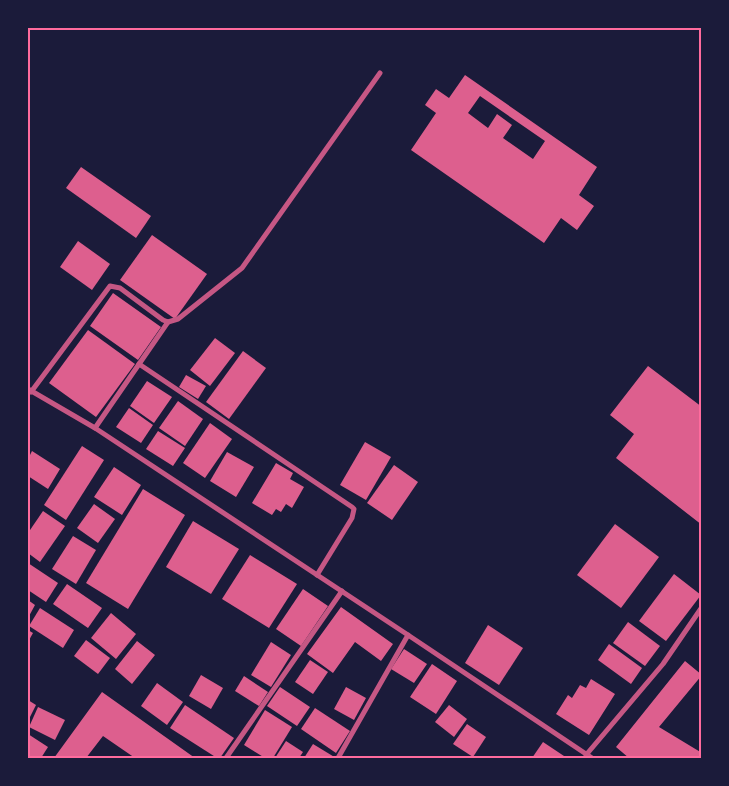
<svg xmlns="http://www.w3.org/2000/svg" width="729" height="786" viewBox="0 0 729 786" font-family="'Roboto Serif',serif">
<rect width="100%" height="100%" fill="#1b1b3a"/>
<g fill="#dd5f8e" fill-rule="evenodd">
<path d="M465,75l132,92 -18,28 15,11 -17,24 -16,-12 -17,25 -133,-93 25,-37 -11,-8 11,-16 13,9zM480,96l65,45 -12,18 -30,-21 9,-13 -15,-11 -9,14 -20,-15z"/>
<path d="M81,167l70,49 -15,22 -70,-50z"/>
<path d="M152,235l55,39 -32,45 -55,-39z"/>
<path d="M78,241l32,23 -18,26 -32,-23z"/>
<path d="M113,293l48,34 -23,33 -48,-34z"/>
<path d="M88,330l47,34 -39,53 -47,-34z"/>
<path d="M215,338l20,15 -25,33 -20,-16z"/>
<path d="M243,351l23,17 -37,51 -23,-17z"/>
<path d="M648,366l54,41v118l-86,-67 18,-24 -24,-19z"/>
<path d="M186,375l20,11 -8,13 -19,-12z"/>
<path d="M147,381l25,16 -18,26 -24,-17z"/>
<path d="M178,401l25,18 -18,27 -26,-18z"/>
<path d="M129,408l24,17 -12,18 -25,-16z"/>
<path d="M210,423l22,16 -27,39 -22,-15z"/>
<path d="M158,431l27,17 -12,18 -27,-17z"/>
<path d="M365,442l26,15 -25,43 -26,-15z"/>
<path d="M82,446l22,14 -38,60 -22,-15z"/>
<path d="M32,451l28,18 -12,20 -20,-13v-17z"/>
<path d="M227,452l27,15 -18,30 -26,-16z"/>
<path d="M276,463l17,10 -3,6 14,8 -12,21 -6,-4 -5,8 -5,-3 -4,6 -20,-12z"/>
<path d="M394,465l24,17 -26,38 -25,-17z"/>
<path d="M114,467l27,18 -19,30 -28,-18z"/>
<path d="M143,489l42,26 -57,94 -42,-26z"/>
<path d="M94,504l21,15 -17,24 -21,-15z"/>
<path d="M43,511l22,15 -25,36 -12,-9v-20z"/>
<path d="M193,521l46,28 -28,45 -45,-27z"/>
<path d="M615,524l44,33 -38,51 -44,-33z"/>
<path d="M73,536l23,14 -20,34 -24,-15z"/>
<path d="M250,555l47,29 -28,44 -47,-29z"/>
<path d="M28,563l30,20 -12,19 -18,-12z"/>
<path d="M674,574l27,21 -35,46 -27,-20z"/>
<path d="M67,584l35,24 -14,20 -35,-24z"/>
<path d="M303,589l25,17 -27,40 -25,-17z"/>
<path d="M28,600l7,5 -7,13z"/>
<path d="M341,607l52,37 -12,17 -26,-19 -22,31 -26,-19z"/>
<path d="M40,608l34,22 -11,18 -34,-22z"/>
<path d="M111,613l25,21 -20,25 -25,-21z"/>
<path d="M628,622l32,24 -15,20 -32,-23z"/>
<path d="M488,625l35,23 -24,37 -34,-22z"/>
<path d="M28,630l5,3 -5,9z"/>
<path d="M86,640l24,18 -12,16 -24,-18z"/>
<path d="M137,641l18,14 -23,29 -17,-15z"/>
<path d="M271,642l20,13 -20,32 -20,-12z"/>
<path d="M609,644l33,24 -11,16 -33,-24z"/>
<path d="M404,649l23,15 -13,19 -23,-14z"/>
<path d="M310,660l18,12 -15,22 -18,-12z"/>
<path d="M685,661l17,14 -43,52 43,26v5h-73l-13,-11z"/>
<path d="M432,664l25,17 -21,33 -26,-17z"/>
<path d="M201,675l22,13 -12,21 -22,-13z"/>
<path d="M244,676l24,16 -9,14 -24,-15z"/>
<path d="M591,679l24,15 -26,41 -33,-21 12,-19 4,3 8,-13 6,3z"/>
<path d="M157,683l26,19 -16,23 -26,-19z"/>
<path d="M280,687l30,20 -13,19 -30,-20z"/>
<path d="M346,687l20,11 -12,22 -20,-11z"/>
<path d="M102,692l93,66h-60l-32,-22 -17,22h-32z"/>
<path d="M28,700l8,5 -8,16z"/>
<path d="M185,705l49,33 -14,20h-3l-47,-30z"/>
<path d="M449,705l18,14 -13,18 -19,-15z"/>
<path d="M38,707l27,13 -10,20 -26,-13z"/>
<path d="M315,708l35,23 -14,22 -35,-24z"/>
<path d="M265,710l27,17 -19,31h-8l-21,-13z"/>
<path d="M467,724l19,13 -13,20 -20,-13z"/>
<path d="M28,734l20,13 -7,11h-13z"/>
<path d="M286,741l17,11 -4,6h-24z"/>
<path d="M543,742l24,16h-35z"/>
<path d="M313,744l23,14h-32z"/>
</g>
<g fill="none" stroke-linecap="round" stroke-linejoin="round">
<g stroke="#c65784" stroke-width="5">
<path d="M139,364l213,143 2,2 -2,9 -35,57"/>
<path d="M28,389l67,39 313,207 184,123"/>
<path d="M31,392l79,-106 10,2 43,32 5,2 10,-3 64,-51 138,-195"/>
<path d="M95,428l73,-106"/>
<path d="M586,755l77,-91 39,-57"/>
<path d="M226,758l116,-167"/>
<path d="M338,758l70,-123"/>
</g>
</g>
<rect width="729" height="786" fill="none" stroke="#1b1b3a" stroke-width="58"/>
<rect x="29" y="29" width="671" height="728" fill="none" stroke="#ff6b9d" stroke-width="2"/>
</svg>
